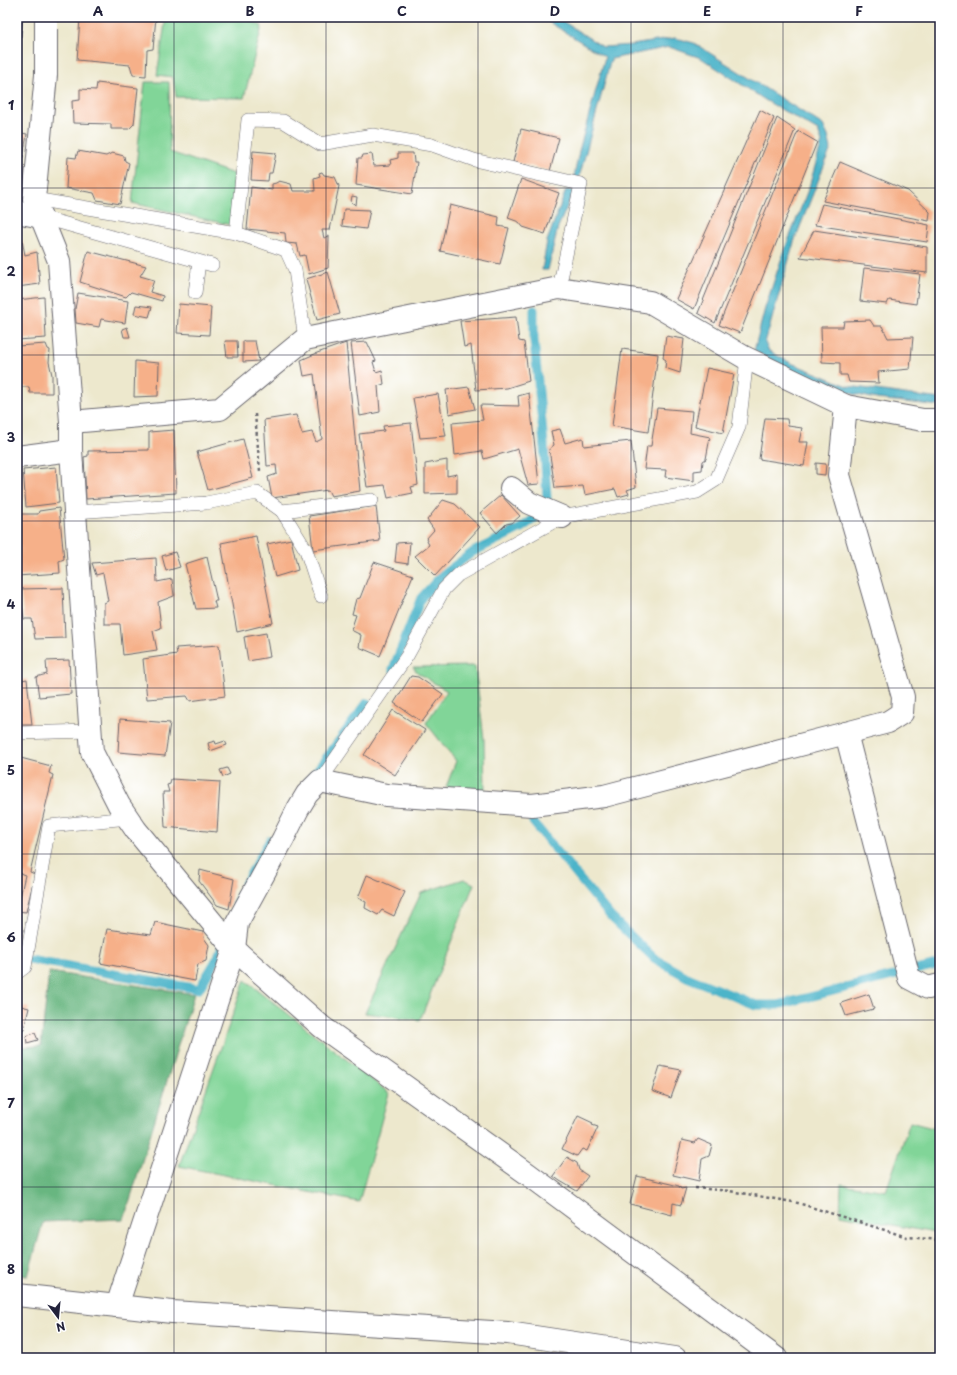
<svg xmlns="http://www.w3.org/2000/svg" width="957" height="1375" viewBox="0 0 957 1375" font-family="'Playpen Sans',sans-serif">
<rect width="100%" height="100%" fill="#fff"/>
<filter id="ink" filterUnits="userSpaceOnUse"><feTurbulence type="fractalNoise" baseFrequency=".025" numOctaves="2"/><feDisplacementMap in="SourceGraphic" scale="8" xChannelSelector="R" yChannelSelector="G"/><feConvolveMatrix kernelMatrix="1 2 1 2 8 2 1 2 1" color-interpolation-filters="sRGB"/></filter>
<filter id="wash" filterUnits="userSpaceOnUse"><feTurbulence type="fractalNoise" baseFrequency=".012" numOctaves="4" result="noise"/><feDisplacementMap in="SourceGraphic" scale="16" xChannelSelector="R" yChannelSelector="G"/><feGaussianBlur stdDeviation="0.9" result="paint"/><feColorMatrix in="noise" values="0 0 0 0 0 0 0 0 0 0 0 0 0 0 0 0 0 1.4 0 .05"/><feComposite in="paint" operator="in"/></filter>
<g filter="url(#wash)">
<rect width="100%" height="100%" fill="#ede8cd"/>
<g fill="#81d598" stroke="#527c6a">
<path d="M166,17h77l19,9 -18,72 -68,-1 -3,-20 -16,-2z"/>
<path d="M145,82h24l1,70 64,22 -3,51 -99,-22z"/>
<path d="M475,666l9,73 1,53 -39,-5 10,-26 -30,-38 21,-32 -29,-18 -5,-6z"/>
<path d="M464,879l10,5 -54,136 -55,-7 56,-120z"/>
<path d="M245,980l144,113 -30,109 -180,-36z"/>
<path d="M910,1122l30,8v104l-100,-19 1,-31 45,7z"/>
</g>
<path fill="#68b680" stroke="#456c5e" d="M49,972l145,22 -70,225 -81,3 -15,54 -11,-1v-228l24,-1z"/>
<g fill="#4bb4c9" stroke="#366b82">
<path d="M541,17h15l47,30 29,-2 43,-7 19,5 129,82 5,11 3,12 -37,94 -29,101 4,8 22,12 57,23 92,13v7l-63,-7 -47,-10 -76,-38 11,-43 18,-54 26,-67 13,-45 -4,-11 -53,-31 -64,-42 -32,-11 -58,12 -32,119 -5,-1 5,-26 26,-94z"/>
<path d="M566,190l8,1 -16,36 -10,43h-6l5,-29z"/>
</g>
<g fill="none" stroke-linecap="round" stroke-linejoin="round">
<g stroke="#4bb4c9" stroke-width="9">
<path d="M393,669l28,-71 21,-23 31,-23 48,-24 20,-14 6,-15 -3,-55 -10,-104v-30"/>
<path d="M309,781l58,-78"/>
<path d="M533,822l78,95 43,41 33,19 69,28h22l162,-41"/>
<path d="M237,903l9,-21 24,-42"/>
<path d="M17,957l182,32 19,-32 6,-18"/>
</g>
</g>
<g id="blocks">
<g fill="#f6b089">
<path d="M17,17h6l-2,20 -4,-1z"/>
<path d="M97,17h59l-3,32 -6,1 -1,26 -13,-1 -3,-10 -53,-5 3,-42 17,1z"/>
<path d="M97,83l41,5 -4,36 -5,5h-18v-5l-38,-1 -1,-22 8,-1v-11l16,1z"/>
<path d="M760,110l14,8 -80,191 -18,-10z"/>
<path d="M777,118l18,12 -80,193 -17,-10z"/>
<path d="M521,129l38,9 -9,33 -37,-9z"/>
<path d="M798,131l19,11 -77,191 -21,-8z"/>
<path d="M17,132l10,2 -8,46 -2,1z"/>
<path d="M78,151l28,5 6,-3 12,3 1,5 4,2 -9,41 -23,-4 -3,-7 -28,-5 2,-31 8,1z"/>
<path d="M253,151l23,2 -4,20h-3l-1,8 -17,-1z"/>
<path d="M398,153h15l1,9h3l-5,32 -56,-9 2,-27h4l1,-3 9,-1 2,12 17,-1 -1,-5 8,-2z"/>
<path d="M840,162l68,29 22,21 -1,9 -106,-20z"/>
<path d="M322,172l2,3 11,2 4,9 -9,44h-8l2,8 5,-2 -1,32 -19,6 -4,-19 -5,1 -3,-12 -11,-1 -1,-10 -38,-4 4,-42 21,3v-6l4,-1 3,-2 12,3 2,7h22l-1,-13 6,-2 -1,-3z"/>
<path d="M521,179l38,14 -14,41 -22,-7 -4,-5 -11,-4z"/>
<path d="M352,196l5,1 -1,8 -5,-3z"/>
<path d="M822,204l107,21 -2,17 -112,-17z"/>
<path d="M450,205l49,12 -1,9 11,2 -9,36 -60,-13z"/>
<path d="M344,209l26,1 -4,19 -24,-3z"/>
<path d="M814,230l113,17v26l-127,-16z"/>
<path d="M22,240l3,15 12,-3 3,32 -23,3v-45z"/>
<path d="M88,251l58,15 -6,10 14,4 -4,12 13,4 -1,5 -31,-9 -5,5 -46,-15z"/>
<path d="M864,268l56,6 -4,30 -27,-4 -2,4 -27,-3z"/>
<path d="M328,272l12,42 -23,6 -11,-41z"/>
<path d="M78,293l50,8 -3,22 -24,-4 -2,8 -23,-4 -1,-14z"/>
<path d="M44,297l2,41 -29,2v-40z"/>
<path d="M179,304l32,3 -2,28 -32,-2z"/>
<path d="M136,305l16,2 -3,10 -15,-3z"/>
<path d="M516,317l3,24 5,1 5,39 -22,7 -31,2 -5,-45 -7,2 -4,-26z"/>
<path d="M870,320l4,6h8l6,12 25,-1 -3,32 -32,3 1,11 -30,-1 -2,-7h-7v-12l-18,-1 -1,-35h22l1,-6z"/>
<path d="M127,327l3,10h-6l-2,-8z"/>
<path d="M666,336l18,3 -4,34 -15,-5 1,-8 -3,-2z"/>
<path d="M225,341h12l1,16h-11z"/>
<path d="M243,341h12l4,20 -16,1z"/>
<path d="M367,342l9,19 -3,1 3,10 6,-2 2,14 -6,2 2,26 -20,4 -9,-73z"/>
<path d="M346,343l14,148 -29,5 -3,-6 -56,8 -4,-21 9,-3 -1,-9 -9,1 -3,-46 32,-5 6,19 10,-2 4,10 6,-3 -8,-65 -10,2 -3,-16 16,-7z"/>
<path d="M46,344l2,5 2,1 -1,12 3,13v18h-22l-1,-6h-12v-41z"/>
<path d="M622,349l36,5 -10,78 -36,-6z"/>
<path d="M135,361l24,2 -1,33 -24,1z"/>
<path d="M707,368l27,6 -11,59 -28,-7z"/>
<path d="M469,387l6,22 -26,5 -3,-24z"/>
<path d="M529,393l10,91 -11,1 -10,-36 -34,10 -2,-8 -27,4 -3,-32 31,-3 -3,-15 39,1 -1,-10z"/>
<path d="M438,394l8,42 -26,2 -7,-40z"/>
<path d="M657,408l35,3 -2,22 20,4 -4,22 -3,2 -1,9 -8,1v10l-29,-4 1,-7 -22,-1 3,-23h4z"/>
<path d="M765,418l22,1 1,7 14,2 -3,14h9l-4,24 -45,-7z"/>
<path d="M411,423l7,62 -7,2 2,6 -25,5 -3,-13 -18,2 -8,-53 25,-3 -1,-5z"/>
<path d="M560,429l5,14 18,-5 1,8 47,-5 5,46 -9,3 2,4 -11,3 -3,-8 -30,6 -2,-9 -28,2 -6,-39 5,-4 -3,-14z"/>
<path d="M174,430l2,63 -90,6 -2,-42 4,-1v-5l61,-1v-18z"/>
<path d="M243,439l10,39 -45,12 -11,-38z"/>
<path d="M447,460v16l10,-2v19l-32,1v-30z"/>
<path d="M816,463l10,1 -1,11 -9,-1z"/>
<path d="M56,467l3,36 -33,4 -3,-37z"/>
<path d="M501,495l19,21 -8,7 -6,1 -9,9 -17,-20z"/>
<path d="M443,500l12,4 25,23 -45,49 -20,-20 14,-11 -3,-6 8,-9 -7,-10z"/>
<path d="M376,506l4,35 -67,9 -4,-34z"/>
<path d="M59,508l5,51 -5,2 1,12 -43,3v-67h2l1,5h18l1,-3z"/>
<path d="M256,536l17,87 -36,9 -16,-89z"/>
<path d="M291,539l7,31 -23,7 -8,-33z"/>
<path d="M410,542l-2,22 -13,-2 2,-19z"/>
<path d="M175,552l5,15 -14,4 -4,-15z"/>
<path d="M207,557l10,44h-3l2,7 -20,1 -11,-45z"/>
<path d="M156,558l1,24 15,-3 2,17 -16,6 3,26 -8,3 4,19 -34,5 -3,-31h-16v-21l4,-2 -5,-28 -7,2 -4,-12z"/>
<path d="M374,562l39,13 -33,81 -21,-9 2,-12 -10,-5 5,-15 -4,-1 4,-15 4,-1z"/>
<path d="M63,588l2,50 -30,1 -3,-20h-8l-4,-30z"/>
<path d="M266,633l4,24 -22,4 -4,-24z"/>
<path d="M219,645l6,51 -35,5 -3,-5 -40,3 -4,-40 34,-5 -1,-6z"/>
<path d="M69,660l2,34 -32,3 -3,-20 11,-3 -1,-13z"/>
<path d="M411,676l7,1 25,17 -21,28 -28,-19z"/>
<path d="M27,679l5,46h-15v-44z"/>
<path d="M393,710l32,20 -30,45 -31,-20z"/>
<path d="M120,719l50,4 -5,33 -47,-4z"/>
<path d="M215,741l1,3 9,-3 2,4 -17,6 -2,-8z"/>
<path d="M17,757l34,9 -2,7 4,2 -23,97 5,2 -9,38 -9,-1 8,-36 -8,-3z"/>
<path d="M227,768l3,6 -7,3 -3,-7z"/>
<path d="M171,779l49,3 -3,50 -52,-5 -2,-35h6l-2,-7 3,-1z"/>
<path d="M200,870l34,9 -5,30 -12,-4 -18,-24z"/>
<path d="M367,875l38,17 -11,24 -12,-6 -4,5 -13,-7 1,-6 -8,-4z"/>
<path d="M155,922l48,10 1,6 5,7 -3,16 -8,3 -3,17 -95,-18 7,-34 44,6z"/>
<path d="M869,994l5,15 -28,7 -5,-13z"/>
<path d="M17,1005l12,3 -5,21 -6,3 1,6h-2z"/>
<path d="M35,1033l3,7 -11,3 -1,-7z"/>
<path d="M660,1066l21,4 -10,28 -19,-7z"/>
<path d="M578,1116l15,7 -1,2 6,2 -11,24 -5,-2 -5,7 -15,-7z"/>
<path d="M698,1139l14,6 -3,11 -7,3 -3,22 -26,-6 9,-35 13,3z"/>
<path d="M567,1157l10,6 2,7 9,6 -11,15 -17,-10 -7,-5z"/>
<path d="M637,1176l42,10 2,3 5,-1 -5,17 -8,-2 -1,12 -42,-11z"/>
</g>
</g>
</g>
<g filter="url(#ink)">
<use href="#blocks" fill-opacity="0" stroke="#69676e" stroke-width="1"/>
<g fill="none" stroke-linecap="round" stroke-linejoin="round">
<g stroke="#69676e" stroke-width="14">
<g id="service">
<path d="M34,199l202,34 50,17 9,20 10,69"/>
<path d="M41,217l171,48"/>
<path d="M236,233l12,-113 35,1 37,23 53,-9 59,10 42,15 107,24 -22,104"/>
<path d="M195,293l4,-31"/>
<path d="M282,511l24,39 15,46"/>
<path d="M75,512l131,-9 51,-10 25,18 90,-11"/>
<path d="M17,733l74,-2"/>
<path d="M320,781l87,-125 37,-67 14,-14 104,-58 135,-25 19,-12 23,-53 8,-69"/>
<path d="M17,973l8,-6 24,-141 79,-8"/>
</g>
</g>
<g stroke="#69676e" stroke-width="24">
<g id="minor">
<path d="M46,17v58l-12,124 25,62 12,161v28l4,62 17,240 27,53 17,25 98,119 88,78 206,147 248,184"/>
<path d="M17,212l24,5"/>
<path d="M846,406l-7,69 64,222 -1,16 -14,9 -42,11 63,245 19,10 12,-3"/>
<path d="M71,422l149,-13 85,-70 254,-51 91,14 94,55 102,49 77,14h17"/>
<path d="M17,457l54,-7"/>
<path d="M511,488l18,15 33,14"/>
<path d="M117,1306l117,-357 3,-26 46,-84 15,-30 9,-15 13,-13 66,14 146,10 72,-9 242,-63"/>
</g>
</g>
<g stroke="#69676e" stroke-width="24">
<path id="tertiary" d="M17,1295l155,17 336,21 167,25"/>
</g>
<g stroke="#69676e" stroke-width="2.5" stroke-dasharray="3 3" stroke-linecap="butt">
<path d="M255,414l5,57"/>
<path d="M695,1188l35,3 68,12 109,34 33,3"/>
</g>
<use href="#service" stroke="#fff" stroke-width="13"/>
<use href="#minor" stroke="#fff" stroke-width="22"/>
<use href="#tertiary" stroke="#fff" stroke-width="22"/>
</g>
</g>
<path fill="none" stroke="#22223b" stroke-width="1" stroke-opacity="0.55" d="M174,17v1341M326,17v1341M478,17v1341M631,17v1341M783,17v1341M17,188h923M17,355h923M17,521h923M17,688h923M17,854h923M17,1020h923M17,1187h923"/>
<rect width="957" height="1375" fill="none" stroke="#fff" stroke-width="44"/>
<g transform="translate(58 1317) rotate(164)" stroke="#ffffff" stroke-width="3" paint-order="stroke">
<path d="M0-3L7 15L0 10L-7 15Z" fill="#22223b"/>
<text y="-6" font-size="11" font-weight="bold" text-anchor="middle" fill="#22223b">N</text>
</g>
<rect x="22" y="22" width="913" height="1331" fill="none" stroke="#22223b" stroke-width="1.5"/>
<g font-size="13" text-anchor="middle" font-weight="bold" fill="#22223b">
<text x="98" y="16">A</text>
<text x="250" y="16">B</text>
<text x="402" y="16">C</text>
<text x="555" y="16">D</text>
<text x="707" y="16">E</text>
<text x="859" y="16">F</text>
<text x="11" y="110">1</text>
<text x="11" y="276">2</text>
<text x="11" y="442">3</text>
<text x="11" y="609">4</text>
<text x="11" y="775">5</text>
<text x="11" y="942">6</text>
<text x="11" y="1108">7</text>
<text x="11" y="1274">8</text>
</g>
</svg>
